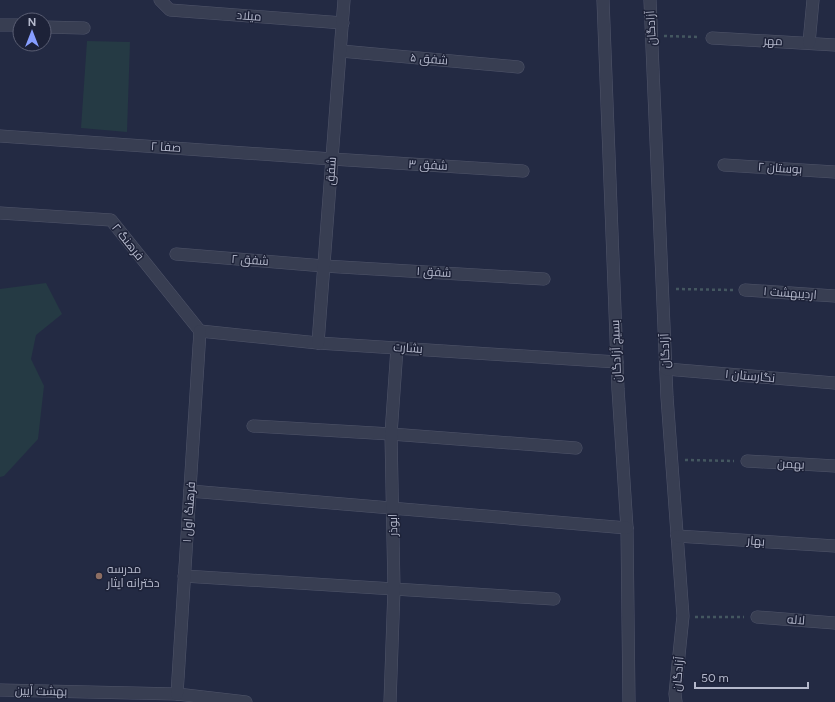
<svg xmlns="http://www.w3.org/2000/svg" width="835" height="702" viewBox="0 0 835 702" font-family="Figtree,Cairo,sans-serif">
<rect width="100%" height="100%" fill="#232a43"/>
<g fill="#253a44">
<path d="M87,41l43,1 -3,90 -46,-4z"/>
<path d="M46,283l16,31 -26,21 -5,24 13,27 -6,53 -34,37 -4,1v-188z"/>
</g>
<g fill="none" stroke-linecap="round" stroke-linejoin="round">
<g stroke="#50556a" stroke-width="13">
<g id="minor">
<path d="M160,0l10,10 173,13"/>
<path d="M603,0l15,389 9,139 2,174"/>
<path d="M650,0l17,397 16,219 -8,78 1,8"/>
<path d="M0,25h20"/>
<path d="M44,27l40,1"/>
<path d="M712,38l123,7"/>
<path d="M809,43l4,-43"/>
<path d="M341,51l177,16"/>
<path d="M0,136l332,23 191,12"/>
<path d="M724,165l111,7"/>
<path d="M0,213l111,7 89,111"/>
<path d="M176,254l148,12 220,13"/>
<path d="M745,290l90,6"/>
<path d="M200,331l118,12 299,19"/>
<path d="M318,343l26,-343"/>
<path d="M666,369l169,14"/>
<path d="M253,426l138,8 185,14"/>
<path d="M747,461l88,5"/>
<path d="M190,491l437,37"/>
<path d="M677,536l158,10"/>
<path d="M184,576l370,23"/>
<path d="M757,617l78,6"/>
<path d="M0,690l177,4 69,8"/>
<path d="M177,694l23,-363"/>
<path d="M390,702l4,-113 -3,-155 6,-86"/>
</g>
</g>
<g stroke="#445760" stroke-width="2.5" stroke-dasharray="3 3" stroke-linecap="butt">
<path d="M664,36l35,1"/>
<path d="M676,289l57,1"/>
<path d="M685,460l49,1"/>
<path d="M695,617h49"/>
</g>
<use href="#minor" stroke="#383e52" stroke-width="12"/>
</g>
<circle fill="#8d6e63" stroke="#1d2238" stroke-width="1.5" cx="99" cy="576" r="4"/>
<g text-anchor="middle" dominant-baseline="central" stroke-width="3" stroke-linejoin="round" paint-order="stroke">
<g font-size="12" fill="#b5b9cc" stroke="#1d2238">
<text transform="translate(249 16) rotate(4)">میلاد</text>
<text transform="translate(651 28) rotate(-93)">آزادگان</text>
<text transform="translate(773 41) rotate(3)">مهر</text>
<text transform="translate(429 59) rotate(5)">شفق ۵</text>
<text transform="translate(166 147) rotate(4)">صفا ۲</text>
<text transform="translate(428 165) rotate(3)">شفق ۳</text>
<text transform="translate(780 168) rotate(4)">بوستان ۲</text>
<text transform="translate(331 171) rotate(-86)">شفق</text>
<text transform="translate(128 242) rotate(51)">فرهنگ ۲</text>
<text transform="translate(250 260) rotate(4)">شفق ۲</text>
<text transform="translate(434 272) rotate(3)">شفق ۱</text>
<text transform="translate(790 293) rotate(4)">اردیبهشت ۱</text>
<text transform="translate(408 348) rotate(4)">بشارت</text>
<text transform="translate(616 351) rotate(-92)">بسیج آزادگان</text>
<text transform="translate(665 351) rotate(-92)">آزادگان</text>
<text transform="translate(750 376) rotate(5)">نگارستان ۱</text>
<text transform="translate(791 464) rotate(3)">بهمن</text>
<text transform="translate(189 512) rotate(-86)">فرهنگ اول ۱</text>
<text transform="translate(393 525) rotate(-91)">ابوذر</text>
<text transform="translate(756 541) rotate(4)">بهار</text>
<text transform="translate(796 620) rotate(4)">لاله</text>
<text transform="translate(678 674) rotate(-85)">آزادگان</text>
<text transform="translate(41 691) rotate(1)">بهشت آیین</text>
</g>
<g font-size="12" fill="#b5b9cc" stroke="#1d2238" text-anchor="start">
<text x="107" y="569">مدرسه<tspan x="107" dy="14">دخترانه ایثار</tspan></text>
</g>
</g>
<g transform="translate(32 32)"><circle r="19" fill="#1d2238" stroke="#5a5e73"/>
<path d="M0-3L7 15L0 10L-7 15Z" fill="#879eff"/>
<text y="-6" font-size="11" font-weight="bold" text-anchor="middle" fill="#b5b9cc">N</text>
</g>
<path d="M695 682v6h113v-6" fill="none" stroke="#b5b9cc" stroke-width="2"/>
<text x="701" y="682" font-size="12" fill="#b5b9cc" stroke="#1d2238" stroke-width="3" paint-order="stroke">50 m</text>
</svg>
